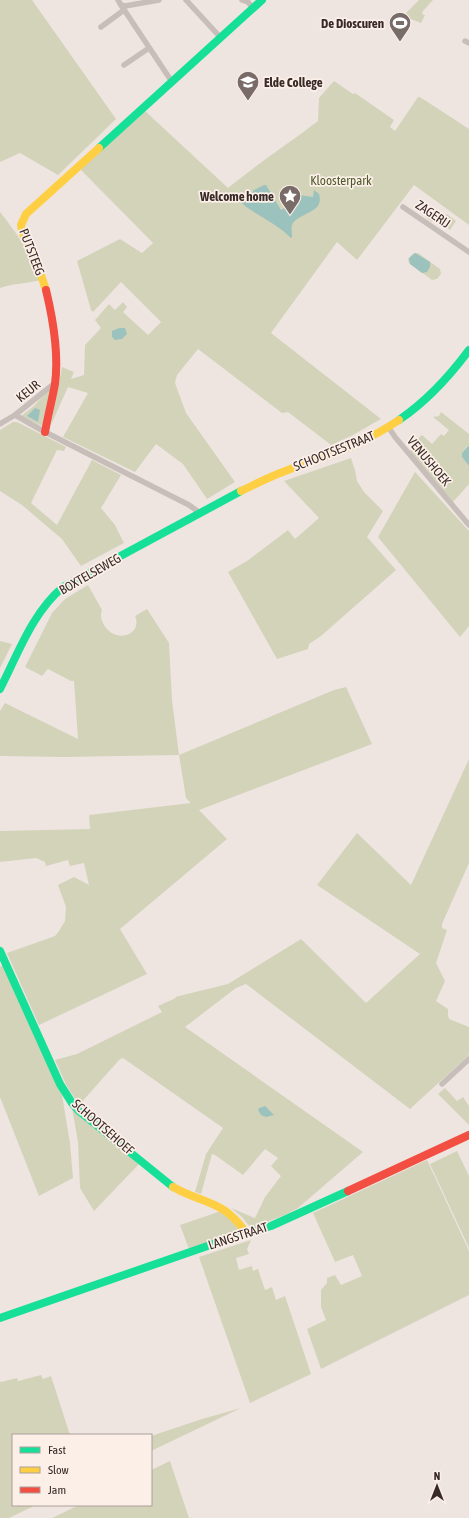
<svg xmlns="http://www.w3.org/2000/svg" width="469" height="1518" viewBox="0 0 469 1518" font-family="'Asap Condensed',sans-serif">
<rect width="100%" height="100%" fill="#eee5e1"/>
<g fill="#d3d3ba">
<path d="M0,0h32l84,119 -58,56 -38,-22 -20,9z"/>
<path d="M419,0h14l-10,11 -1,3 3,1 -4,8 -10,-4 -13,2z"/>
<path d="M334,81l19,13 2,-1 39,27 -4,7 5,4 23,-34h2l49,32v96l-55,-40 -57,75 -20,-18 -66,91 110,86 -30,17 -20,9 -43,-33 -6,1 -84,-64 -21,26 -2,8 11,30 49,69 -28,17 -24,-35 -27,-20 -21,28 -72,-35 25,-44 -20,-6 -17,38 11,-58 12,5 -3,7 13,-4 1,-30 16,-17 -6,-8 14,-16 6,6 8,-8 4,5 -4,5 25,23 13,-13 -40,-40 -28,30 -2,-2 -14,-49 43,-22 22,14 11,-10 -74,-75 65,-58 84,78c29,-24 60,-44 90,-67l1,-23z"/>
<path d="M0,212c16,20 32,43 40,68 -13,4 -27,3 -40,8z"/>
<path d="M426,213l3,1 14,10 5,-7 -2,-1 1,-2 9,7 -6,9 -15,-12 -3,4 -7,-5z"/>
<path d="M414,253h4l22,16 1,5 -4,5 -5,1 -23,-17 -1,-4z"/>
<path d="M52,386l-8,41 -23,-11 13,-10z"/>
<path d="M441,412l28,22v13l-2,-1 -5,7v4l7,9v18l-16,18 -44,-50 5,-5 -2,-3 10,-9 10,9 9,-10 3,2 5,-6 -16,-13 6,-1z"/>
<path d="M13,422h4l49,25 -2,4 -7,-1 -26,53 26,22 35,-65 29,15 -20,33 14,17 9,18 -43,23 -19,-27 -40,-34 -22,-14v-61z"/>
<path d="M351,458l4,12 2,11 7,11 19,19 -16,26 29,33 -75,66 -12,8 -1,5 -31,10 -49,-87 19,-11 41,-31 7,9 24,-21 -35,-37z"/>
<path d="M415,472l54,59v95l-9,11 -82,-100z"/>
<path d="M88,585l14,25c-2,6 -1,9 2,15 12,20 39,9 31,-9l12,-7 22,34 3,57 7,55 155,-65 12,-3 26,57 -173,66 28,29 -107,90 27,45 -108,51 -32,-72 48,-17 4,-5 6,-10 1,-14 -8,-22 16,-8 15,8 -5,-22 -14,3 -2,-6 -22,6 -1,-4 -9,-4 -36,4v-31l90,-2 -1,-14 102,-12 -5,-5 -7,-43 -115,2 -64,-1v-45l5,-8 73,36 -4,-58h-3l-23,-12 -6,7 -17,-9 27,-54 13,-14z"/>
<path d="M0,641l12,3 -12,24z"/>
<path d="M469,759v104l-27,61v4l5,2 -11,33 9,18 -9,20 12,8v6l1,4 20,8v28l-59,54 -164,-125 -10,4 -51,39 178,125 -65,56 -13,7 -34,13 -9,-11 -11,-9 24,10 10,-21 16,-21 -10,-10 7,-8 -13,-9 -22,26 -28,-20 -3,-1 -11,40 -6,-2 11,-38 17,-26 -100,-70 -3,1 -40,45c-12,-12 -18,-29 -25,-44l22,-6 85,-42 -4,-6 18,-8 -1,-1 53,-13 73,-45 65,64 54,-49 -103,-69 40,-52 54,52z"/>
<path d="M3,965l59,130 8,48 3,35 -34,18 -39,-99v-130z"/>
<path d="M445,1088l12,13 6,-4 6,9v19l-31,-31z"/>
<path d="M72,1108l67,56 -45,47 -14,-23 -2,-46z"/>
<path d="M457,1151l12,25v72l-39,-84z"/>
<path d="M427,1160l42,91v44l-148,74 -14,-40 19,-9 -5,-13v-17l6,-7v-5l8,-3 6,10 21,-9 -9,-21 -18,7 -22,-49z"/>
<path d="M221,1211l11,8 10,13 -53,17 -9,-24z"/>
<path d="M251,1240l-4,9 2,5 -13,4 3,12 13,-4 1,5 5,-2 7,21 7,-3 4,13 9,-4 26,78 -61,29 -51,-146z"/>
<path d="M41,1375l2,4 8,-3 19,59h-57v70h23l-27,13h-9v-137l1,1 16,-4 1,3z"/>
<path d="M241,1408l-90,43v-15l51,-17z"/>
<path d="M170,1461l19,57h-137l27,-13h72v-35z"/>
</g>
<g fill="#9bc2bc">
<path d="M264,185h2l15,25 11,-6 -2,-4 2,-2 -3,-5 6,-3 3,5 15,2 1,-7 5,4c6,20 -21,18 -27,31 -1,3 0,8 0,12l-1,1c-15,-15 -36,-23 -52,-37l9,-2 6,-9z"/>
<path d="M415,253l15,9v5l-3,5 -5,1 -12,-9 -1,-6z"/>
<path d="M119,328h6l2,6 -5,5 -7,1 -3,-3v-6z"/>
<path d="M35,408l5,2 -2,12 -11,-6z"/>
<path d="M468,446l1,1v19l-7,-9v-4z"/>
<path d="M265,1106l9,9 -8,2 -5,-2 -3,-5 1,-2z"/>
</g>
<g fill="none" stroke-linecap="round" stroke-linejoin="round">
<g stroke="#c7beba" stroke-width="5.5">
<path d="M118,0l3,5 4,1 34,-6"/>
<path d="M186,0l35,38"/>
<path d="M242,0l6,2 5,6"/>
<path d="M121,5l51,77"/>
<path d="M101,27l23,-17"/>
<path d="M465,41l4,2"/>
<path d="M124,65l25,-17"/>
<path d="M403,207l66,45"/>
<path d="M15,415l30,17 144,73 11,8"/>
<path d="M0,424l15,-9 40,-32"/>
<path d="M389,428l6,9 74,88"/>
<path d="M442,1084l27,-25"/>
</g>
<g stroke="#16e098" stroke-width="8">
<path d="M99,148l163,-148"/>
<path d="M399,420c28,-19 50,-43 70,-70"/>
<path d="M0,689c18,-35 32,-76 63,-102l178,-96"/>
<path d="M0,951l60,133 12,19 7,8 94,76"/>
<path d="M0,1318l219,-76 52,-16 77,-35"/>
</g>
<g stroke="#ffcf43" stroke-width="8">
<path d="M46,290l-10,-30 -14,-28 -1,-7 5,-11 73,-66"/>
<path d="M241,491c13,-6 26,-13 39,-18 43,-17 79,-26 119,-53"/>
<path d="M173,1187c32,18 50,12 74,47"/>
</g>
<g stroke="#f24e42" stroke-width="8">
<path d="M45,432c3,-16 7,-32 10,-48 4,-30 -2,-65 -9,-94"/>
<path d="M348,1191l121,-56"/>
</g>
</g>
<defs>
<g id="stadium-pin" transform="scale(1.15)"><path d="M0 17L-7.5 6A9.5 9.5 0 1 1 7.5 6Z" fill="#786b68" stroke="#fbefe8"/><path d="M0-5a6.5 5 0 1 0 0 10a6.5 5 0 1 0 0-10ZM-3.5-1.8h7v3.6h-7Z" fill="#fff"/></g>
<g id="school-pin" transform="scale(1.15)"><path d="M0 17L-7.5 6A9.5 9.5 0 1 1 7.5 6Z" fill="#786b68" stroke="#fbefe8"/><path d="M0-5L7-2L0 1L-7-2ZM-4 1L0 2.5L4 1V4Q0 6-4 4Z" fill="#fff"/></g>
<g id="sight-pin" transform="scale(1.15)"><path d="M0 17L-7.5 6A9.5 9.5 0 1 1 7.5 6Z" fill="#786b68" stroke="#fbefe8"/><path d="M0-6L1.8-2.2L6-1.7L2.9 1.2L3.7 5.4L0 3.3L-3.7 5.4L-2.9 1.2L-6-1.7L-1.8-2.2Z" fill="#fff"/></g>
</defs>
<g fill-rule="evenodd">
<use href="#stadium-pin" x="400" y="23"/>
<use href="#school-pin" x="248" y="82"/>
<use href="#sight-pin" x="290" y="196"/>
</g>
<g text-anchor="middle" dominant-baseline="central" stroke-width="3.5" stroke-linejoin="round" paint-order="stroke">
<g font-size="13" font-weight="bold" fill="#382a27" stroke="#fbefe8" text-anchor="end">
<text x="384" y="23">De Dioscuren</text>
<text x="264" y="82" text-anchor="start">Elde College</text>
<text x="274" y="196">Welcome home</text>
</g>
<g font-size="13" fill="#4f5929" stroke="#fbefe8">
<text x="341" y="180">Kloosterpark</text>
</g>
<g font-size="13" fill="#382a27" stroke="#fbefe8">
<text transform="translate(433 214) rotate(34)">ZAGERIJ</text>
<text transform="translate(32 252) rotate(69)">PUTSTEEG</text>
<text transform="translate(28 391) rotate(-39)">KEUR</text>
<text transform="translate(334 451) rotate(-22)">SCHOOTSESTRAAT</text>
<text transform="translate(429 461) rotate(50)">VENUSHOEK</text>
<text transform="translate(90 574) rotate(-30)">BOXTELSEWEG</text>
<text transform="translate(103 1127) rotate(41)">SCHOOTSEHOEF</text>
<text transform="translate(238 1236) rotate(-18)">LANGSTRAAT</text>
</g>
</g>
<rect x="12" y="1434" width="140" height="72" fill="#fbefe8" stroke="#ada09b"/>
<rect x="20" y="1447" width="20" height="6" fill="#16e098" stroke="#ada09b"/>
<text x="48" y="1454" font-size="12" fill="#382a27">Fast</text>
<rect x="20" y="1467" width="20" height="6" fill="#ffcf43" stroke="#ada09b"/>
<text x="48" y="1474" font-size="12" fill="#382a27">Slow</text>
<rect x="20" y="1487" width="20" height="6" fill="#f24e42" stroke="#ada09b"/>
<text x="48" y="1494" font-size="12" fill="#382a27">Jam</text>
<g transform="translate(437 1486)" stroke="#fbefe8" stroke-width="3" paint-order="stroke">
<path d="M0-3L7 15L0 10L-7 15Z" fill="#382a27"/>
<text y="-6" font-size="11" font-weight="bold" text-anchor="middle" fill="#382a27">N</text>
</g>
</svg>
